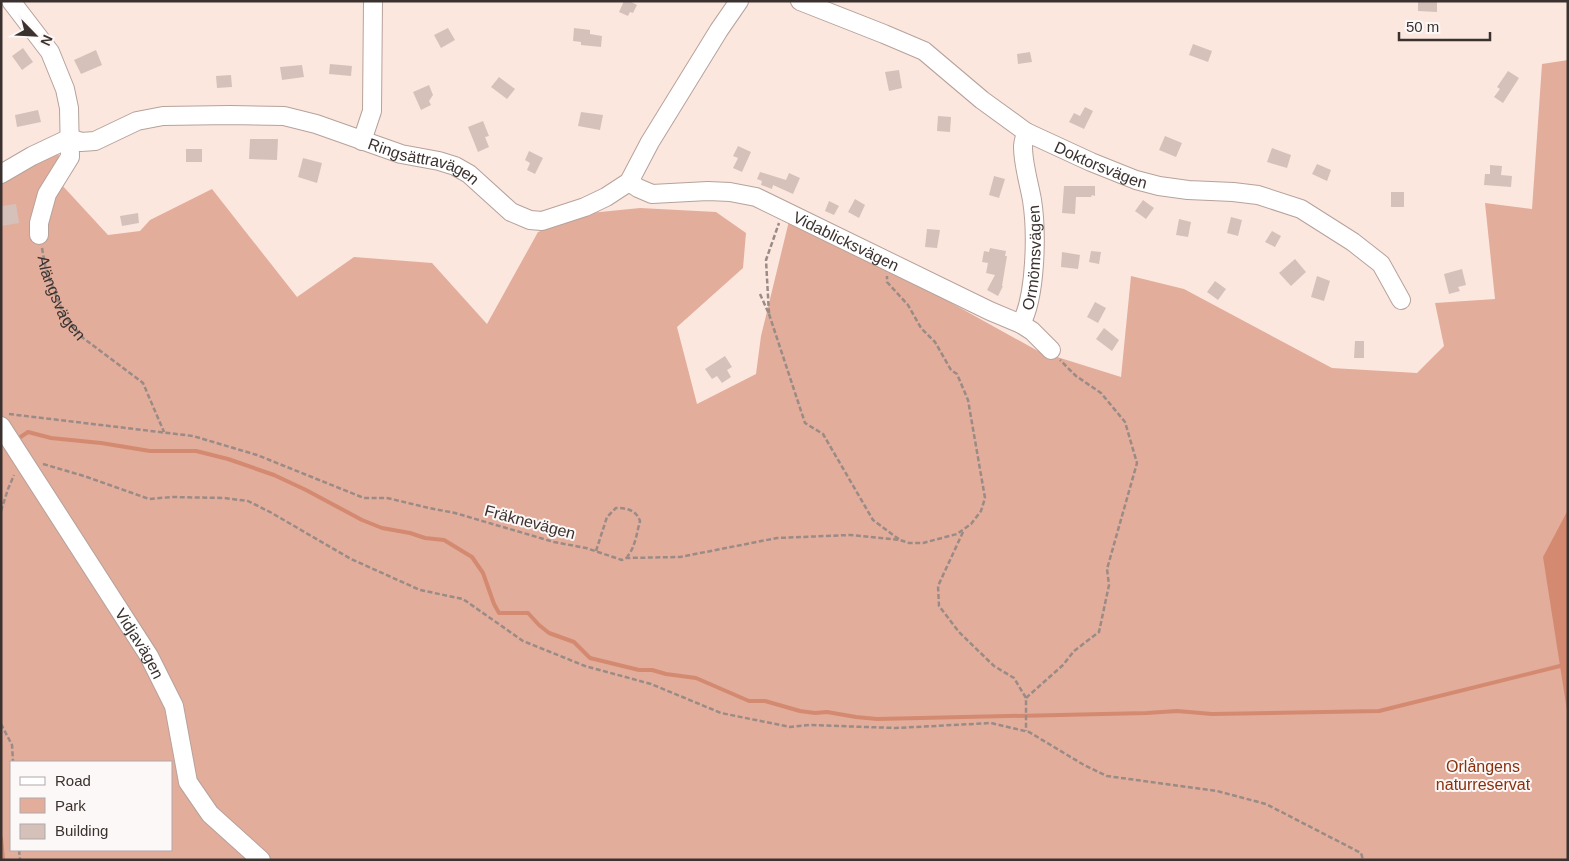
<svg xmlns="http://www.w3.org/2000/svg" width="1569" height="861" viewBox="0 0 1569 861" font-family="Arial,sans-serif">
<rect width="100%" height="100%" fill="#fce7df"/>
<path fill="#e3ad9b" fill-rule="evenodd" d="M1568,60v800h-1567v-678l46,-27 11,-2 4,13 -1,18 47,51 32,-4 10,-11 62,-31 85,108 57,-40 78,6 55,61 51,-92 52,-19 50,-5 76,4 30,21 -3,35 -66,59 20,77 59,-30 5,-38 28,-115 148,74 101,56 83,26 10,-101 53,13 148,79 85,5 27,-27 -9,-43 60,-4 -10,-96 47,6 10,-145zM11,762h160v88h-160z"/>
<path fill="#d48a71" d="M1568,510v207l-25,-160z"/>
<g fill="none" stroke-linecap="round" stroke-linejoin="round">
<g stroke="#d48a71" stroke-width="4">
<path d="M19,438l9,-6 23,6 50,5 49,8h46l32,8 46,16 32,15 56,30 20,8 28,5 15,5 19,2 28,17 11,16 11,31 5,9h29l11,12 10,8 25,9 16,16 49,12h13l14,4 30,4 53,23h16l35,10 15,2 12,-1 29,5 21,2 270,-6 30,-2 35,3 167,-3 181,-45"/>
<path d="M1,838l2,22"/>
</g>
</g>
<g fill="#d6c1ba">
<path d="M624,1h5l8,4 -4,8 -3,-1 -2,4 -9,-4z"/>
<path d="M1418,1h19v11l-19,-1z"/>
<path d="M448,28l7,12 -14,8 -7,-13z"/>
<path d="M574,28l16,2v4l12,2 -1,11 -20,-2v-3l-8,-1z"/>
<path d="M1193,44l19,7 -4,11 -19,-7z"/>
<path d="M23,48l10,14 -11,8 -10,-14z"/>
<path d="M96,50l6,15 -21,9 -7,-14z"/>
<path d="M1030,52l2,10 -14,2 -1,-10z"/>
<path d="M330,64l22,2 -1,10 -22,-2z"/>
<path d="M302,65l2,12 -22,3 -2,-13z"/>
<path d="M899,70l3,18 -13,3 -4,-19z"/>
<path d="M1508,71l11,7 -16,25 -9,-6 6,-8 -3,-2z"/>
<path d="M231,75l1,12 -15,1 -1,-12z"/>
<path d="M499,77l16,12 -8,10 -16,-12z"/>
<path d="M429,85l4,10 -4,6 2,4 -10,5 -8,-18z"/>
<path d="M1085,107l8,4 -9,18 -15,-7 5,-9 6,3z"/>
<path d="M38,110l3,12 -24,5 -2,-12z"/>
<path d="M581,112l22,3 -3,15 -22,-4z"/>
<path d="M938,116l13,1 -1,15 -13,-1z"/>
<path d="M483,121l6,15 -4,1 4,10 -11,5 -10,-25z"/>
<path d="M1165,136l17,7 -6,14 -17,-7z"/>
<path d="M250,139h28l-1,21 -28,-1z"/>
<path d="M738,146l13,6 -9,20 -9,-4 5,-10 -5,-2z"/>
<path d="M1272,148l19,7 -4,13 -20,-6z"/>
<rect x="186" y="149" width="16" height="13"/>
<path d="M529,151l14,7 -8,16 -8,-4 3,-7 -5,-3z"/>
<path d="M303,158l19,5 -5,20 -19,-6z"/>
<path d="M1317,164l14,6 -4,11 -15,-7z"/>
<path d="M1490,165l12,1 -1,9 11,1 -1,11 -27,-2 1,-11h5z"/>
<path d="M760,172l26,8 3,-7 11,5 -7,16 -20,-9 -1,4 -11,-4 1,-4 -5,-2z"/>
<path d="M994,176l11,3 -6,19 -10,-3z"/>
<path d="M1064,186h31v10l-3,-1 -1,2h-15l-1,17 -13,-1z"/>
<rect x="1391" y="192" width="13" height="15"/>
<path d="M855,199l10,6 -6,13 -11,-6z"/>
<path d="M1143,200l11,8 -8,11 -11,-8z"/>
<path d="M829,201l10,5 -5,9 -9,-4z"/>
<path d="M16,204l3,19 -18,3v-20z"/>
<path d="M138,213l1,10 -17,3 -2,-10z"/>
<path d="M1231,217l11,3 -4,16 -11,-3z"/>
<path d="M1179,219l12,3 -3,15 -12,-2z"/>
<path d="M927,229l13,1 -3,18 -12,-1z"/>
<path d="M1272,231l9,5 -6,11 -10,-5z"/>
<path d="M990,248l16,3 -1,5h2l-5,30h1l-5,10 -11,-6 8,-15 -9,-2 2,-10 -6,-1 2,-11 5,1z"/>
<path d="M1091,251l10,1 -2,12 -10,-2z"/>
<path d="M1062,252l18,3 -2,14 -17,-2z"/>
<path d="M1295,259l11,13 -15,14 -12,-13z"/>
<path d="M1462,269l4,16 -8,2 2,4 -11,3 -5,-20z"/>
<path d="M1317,276l13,5 -6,20 -13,-4z"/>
<path d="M1215,281l11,8 -8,11 -11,-8z"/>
<path d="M1095,302l11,6 -8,15 -11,-6z"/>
<path d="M1104,328l15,12 -7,11 -16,-12z"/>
<path d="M1355,341h9v17h-10z"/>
<path d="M725,356l7,11 -5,3 4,7 -9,6 -5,-7 -5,3 -7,-10z"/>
</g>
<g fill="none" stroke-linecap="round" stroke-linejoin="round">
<g stroke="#b6a29b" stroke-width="20">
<g id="minor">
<path d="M11,1l39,51 15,37 4,19 1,49 -23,37 -8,29v12"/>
<path id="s2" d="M800,1l84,33 40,17 58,49 44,32 65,30 45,18 23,6 29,4 45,2 25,3 43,14 52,33 28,22 20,36"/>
<path d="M362,141l10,-30 1,-110"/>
<path id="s3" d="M1,174l31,-18 38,-18 11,4 14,-1 42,-20 26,-5 67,-1 54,1 32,8 85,30 38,7 16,5 14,8 42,38 19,8 12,1 43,-14 21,-10 23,-15 21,-40 69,-112 20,-29"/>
<path id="s4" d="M629,182l9,6 14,6 56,-3 22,1 26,5 234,114 31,13 11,7 19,19"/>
<path id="s5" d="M1021,324c15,-28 16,-92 11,-124 -3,-17 -9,-36 -9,-53 0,-5 2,-10 3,-15"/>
<path id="s6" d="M1,426l148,230 25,50 14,76 22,32 51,46"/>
</g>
</g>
<g stroke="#9a8b86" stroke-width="2.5" stroke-dasharray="5 2.5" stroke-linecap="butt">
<path id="s1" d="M42,248l4,22 18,45 19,23 60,45 21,49"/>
<path d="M760,294l9,20 -3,-54 13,-37"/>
<path d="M769,314l36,109 18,11 50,86 27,20"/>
<path d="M9,414l184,22 64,19 107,43h23l42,10 26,5 99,29 32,6 36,12 4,-2 54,-1 97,-19 73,-3 50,5 9,3h14l34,-9 14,-10 10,-13 4,-13 -17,-98 -11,-26 -6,-4 -16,-28 -14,-14 -13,-23 -21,-23v-6"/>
<path d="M43,464l41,12 65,23 23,-2 52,1 24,3 22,11 81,47 69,31 43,9 60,42 62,25 66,18 70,29 69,14 19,-2 87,3 95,-5 38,9 55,33 23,11 110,15 49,13 95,49 2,7"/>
<path d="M1,511l7,-22 6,-14"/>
<path d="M963,532l-25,54 1,20 20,26 35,34 20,12 12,20v33"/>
<path d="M596,551l11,-34 9,-9c11,0 20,2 24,13 -3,11 -5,27 -13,36"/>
<path d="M1026,698l37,-33 11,-14 25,-19 10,-47 -2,-16 30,-106 -12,-41 -24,-29 -25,-17 -16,-16"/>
<path d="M1,724l11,21 1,17"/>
<path d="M19,850l1,10"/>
</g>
<use href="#minor" stroke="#fff" stroke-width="18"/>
</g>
<g text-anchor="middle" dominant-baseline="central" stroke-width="4" stroke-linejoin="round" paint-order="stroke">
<g font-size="16" fill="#3b3230" stroke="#fcf8f7">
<text stroke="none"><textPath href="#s2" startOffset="346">Doktorsvägen</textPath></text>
<text stroke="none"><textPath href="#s3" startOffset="445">Ringsättravägen</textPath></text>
<text stroke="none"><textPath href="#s4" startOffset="231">Vidablicksvägen</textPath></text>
<text stroke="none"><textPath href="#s5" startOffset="68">Ormömsvägen</textPath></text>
<text stroke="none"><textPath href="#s1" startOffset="54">Alängsvägen</textPath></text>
<text transform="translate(530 522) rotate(15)">Fräknevägen</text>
<text stroke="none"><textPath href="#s6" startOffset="258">Vidjavägen</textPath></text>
</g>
<g font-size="16" fill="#89300d" stroke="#fcf8f7">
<text x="1483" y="766">Orlångens<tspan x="1483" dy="18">naturreservat</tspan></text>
</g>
</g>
<rect width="1569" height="861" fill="none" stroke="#3b3230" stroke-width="5"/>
<rect x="10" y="761" width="162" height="90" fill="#fcf8f7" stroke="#afa9a7"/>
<rect x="20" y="777" width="25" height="8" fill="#ffffff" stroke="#afa9a7"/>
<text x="55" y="786" font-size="15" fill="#3b3230">Road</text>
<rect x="20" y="798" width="25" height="15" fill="#e3ad9b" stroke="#afa9a7"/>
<text x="55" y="811" font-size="15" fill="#3b3230">Park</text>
<rect x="20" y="824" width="25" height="15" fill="#d6c1ba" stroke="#afa9a7"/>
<text x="55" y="836" font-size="15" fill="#3b3230">Building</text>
<g transform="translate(35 35) rotate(114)" stroke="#fcf8f7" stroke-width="4" paint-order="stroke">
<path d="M0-4L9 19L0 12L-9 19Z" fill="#3b3230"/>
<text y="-8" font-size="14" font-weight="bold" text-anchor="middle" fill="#3b3230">N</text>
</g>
<path d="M1399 32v8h91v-8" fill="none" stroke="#3b3230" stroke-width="2.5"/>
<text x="1406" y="32" font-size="15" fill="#3b3230" stroke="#fcf8f7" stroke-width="4" paint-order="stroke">50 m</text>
</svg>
